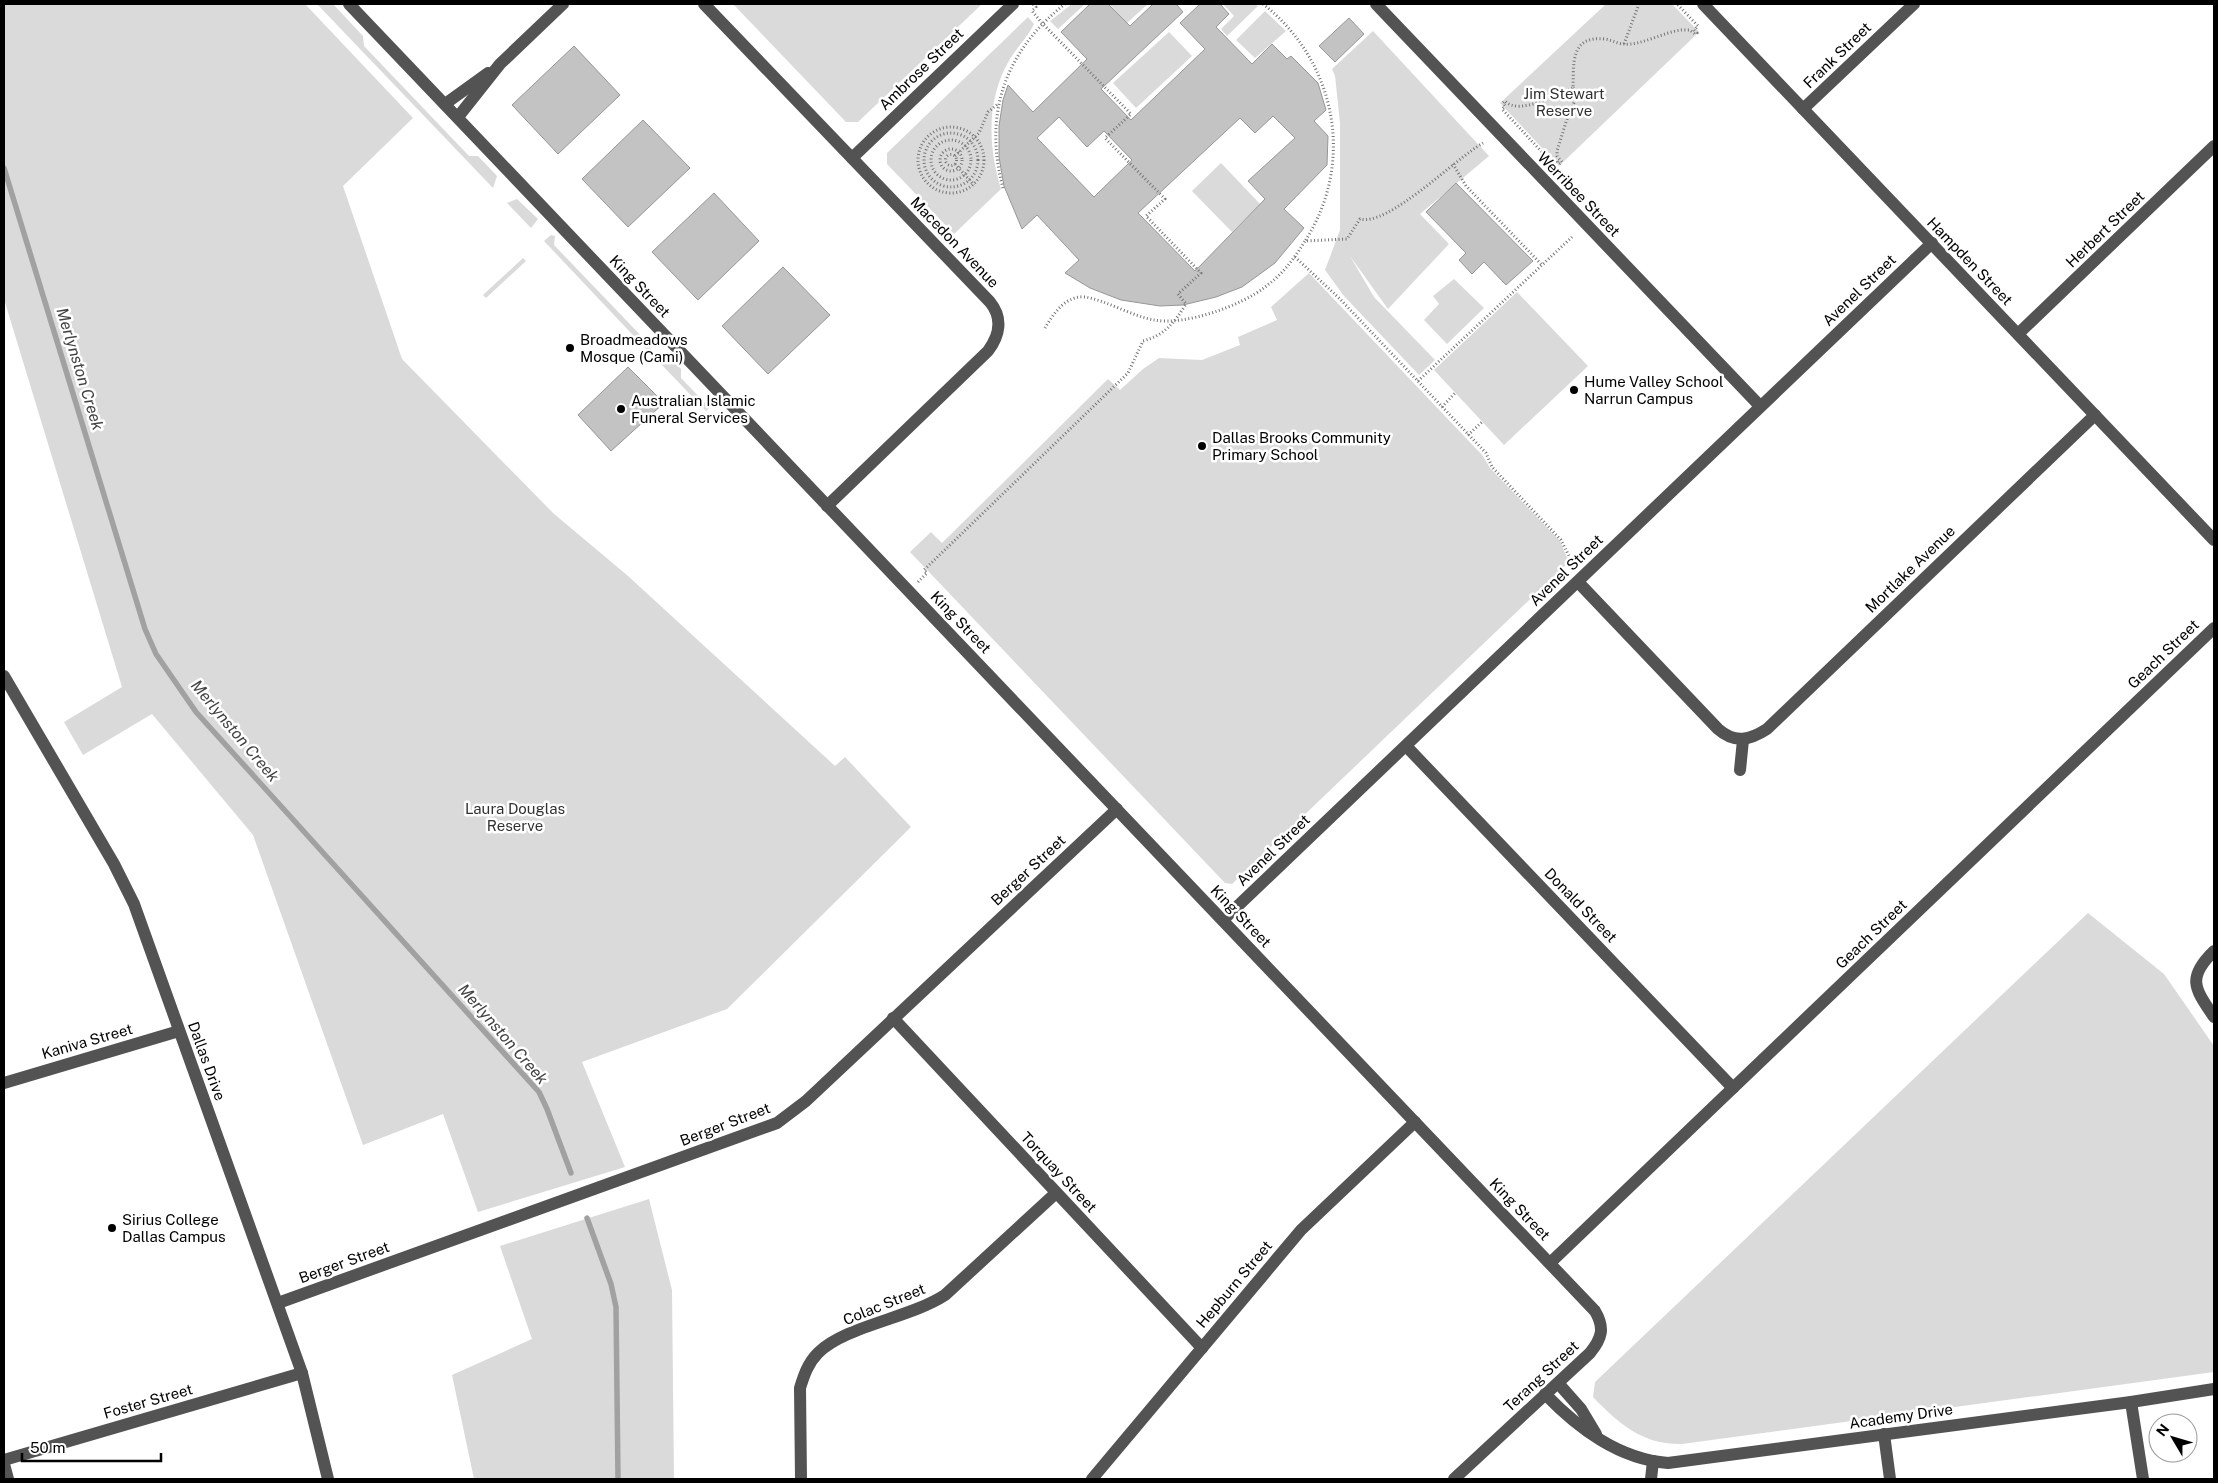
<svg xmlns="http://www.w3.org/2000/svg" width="2218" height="1483" viewBox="0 0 2218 1483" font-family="'Public Sans',sans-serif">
<rect width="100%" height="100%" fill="#fff"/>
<g fill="#dadada">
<path d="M4,4h301l108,114 -70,68 59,173 151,154 75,63 207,190 10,-9 66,70 -184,182 -145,53 43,105 -147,45 -35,-98 -80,31 -110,-310 -101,-121 -69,41 -19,-33 58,-35 -118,-388z"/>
<path d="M317,4h16l30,32 1,10 105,110h9l19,20 -4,12z"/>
<path d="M733,4h249l-124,118h-12z"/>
<path d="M1072,4h13l-27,25 -8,-8z"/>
<path d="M1109,4h39l-21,19z"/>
<path d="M1223,4h30l5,2 -31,30 -6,-7 13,-13z"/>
<path d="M1606,4h66l27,28 -140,134 -59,-63z"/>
<path d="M1265,11l21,20 -31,27 -19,-18z"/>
<path d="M1028,17l6,7c-6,13 -17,23 -24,35 -24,40 -22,87 -9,130l-47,45 -67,-70v-11z"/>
<path d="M1373,31l116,125 -69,58 29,30 -61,65 -38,-53 24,41 61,63 -16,15 -75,-79 -19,-26 15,-40v-107l-5,-47 -3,-7z"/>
<path d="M1169,32l23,24 -56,52 -23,-25z"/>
<path d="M1221,163l39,41 -28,28 -40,-41z"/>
<path d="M517,199l21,20 -7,9 -24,-25z"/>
<path d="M551,235l4,1 -1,9 94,98 7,1 -7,7 -104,-110z"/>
<path d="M523,258l3,3 -40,37 -3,-3z"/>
<path d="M1309,273l174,183 7,12 70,73 9,21 -337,322 -7,-1 -315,-331 21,-20 11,11 166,-164 12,11 23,-21 16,-11 43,2 38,-15 -2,-8 39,-17 -6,-13z"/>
<path d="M1454,279l30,29 -37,36 -23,-24 15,-16 -6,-8z"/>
<path d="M1517,292l71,74 -84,79 -70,-75z"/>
<path d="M667,357l3,1 11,11v9l24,25 10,1 -9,7 -45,-47z"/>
<path d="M2088,913l76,61 50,72v326l-532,72c-39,1 -63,-20 -89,-47l2,-15z"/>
<path d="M649,1199l23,91 2,189h-200l-22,-104 80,-36 -32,-93z"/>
</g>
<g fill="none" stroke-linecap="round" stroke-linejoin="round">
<g stroke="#a1a1a1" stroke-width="5.5">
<path d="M4,168l141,461 11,25 40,58 343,380 8,17 24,64"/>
<path d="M587,1218l24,66 5,23 2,172"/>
</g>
</g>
<g fill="#c3c3c3" stroke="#979797" fill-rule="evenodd">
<path d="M1090,4h18l22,22 23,-22h23l7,8 -82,77 30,31 74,-71 -25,-26 20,-19h20l9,10 -13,13 36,37 20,-20 15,15 4,-3 27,27 8,27 -12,11 14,15 -1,29 -43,44 20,19 -29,35 -33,24 -26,10 -33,8 -23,1 -39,-6 -31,-12 -25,-15 14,-13 -42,-45 -15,14 -18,-43 -5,-29v-31l4,-26 5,-15 25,27 54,-53 -26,-27zM1273,116l22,22 -47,43 17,18 -70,72 -57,-58 102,-95 15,15zM1059,117l28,30 17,-16 28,29 -38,37 -57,-59z"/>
<path d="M1349,18l15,16 -29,28 -16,-16z"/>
<path d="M574,46l46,49 -62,59 -46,-49z"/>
<path d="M643,120l47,48 -62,59 -46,-48z"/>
<path d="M1456,183l77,78 -27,24 -22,-23 -12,12 -13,-14 7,-7 -40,-41z"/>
<path d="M714,193l45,48 -61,59 -46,-48z"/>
<path d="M783,267l47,48 -62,59 -46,-48z"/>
<path d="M628,367l36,36 -53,48 -33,-36z"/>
</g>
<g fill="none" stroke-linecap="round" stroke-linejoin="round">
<g stroke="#757575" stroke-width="3" stroke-dasharray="1 2.5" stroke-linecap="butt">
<path d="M1263,4c73,57 93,158 42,237"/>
<path d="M1624,44l15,-40"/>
<path d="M1573,88l5,5 -12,29 -9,29v5l5,6 -3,2 -2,-4 -4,4 -51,-55 3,-3 -2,-3 2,-2c14,15 53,-7 68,-13 1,-22 -4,-53 32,-49 7,1 13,5 19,5 16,2 40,-12 57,-14h9l5,4 2,-1 -3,-3 4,-4 -21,-22"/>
<circle cx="951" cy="160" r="33"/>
<circle cx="951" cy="160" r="27"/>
<circle cx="951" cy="160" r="20"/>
<circle cx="951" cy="160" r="11"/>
<circle cx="951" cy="160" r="5.5"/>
<path d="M955,156l24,-23 9,-21 10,-8"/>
<path d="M955,164l19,21"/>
<path d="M1453,164l13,22 76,79"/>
<path d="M1003,188c-20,-74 2,-137 62,-184"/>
<path d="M1295,257l45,42 146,154 6,14 69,73 11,22"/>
<path d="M1045,328c8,-14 21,-33 40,-31 20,3 47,19 69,23 30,6 87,-14 111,-33 17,-12 29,-28 40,-46l42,-2 13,-20c28,8 96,-61 123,-76"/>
<path d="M1418,381l154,-144"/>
<path d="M1442,407l13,-14"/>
<path d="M1468,435l14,-13"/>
<path d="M918,582l9,-9 -3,-3 204,-197 15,-32c22,-6 31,-18 43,-37l-8,-10 23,-21 -55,-57 19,-17 -60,-61 26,-24 -89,-91 -10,-12 4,-4 -3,-3"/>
</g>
<g stroke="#535353" stroke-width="12">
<path d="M349,4l1246,1307c10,17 7,27 -5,42l-136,126"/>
<path d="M704,4l286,298c13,16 10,33 -2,49l-161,155"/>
<path d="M1376,4l384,402"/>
<path d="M1703,4l511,536"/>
<path d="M445,104l43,-31"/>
<path d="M1803,109l111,-105"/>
<path d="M458,117l42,-53 63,-60"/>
<path d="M852,158l161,-154"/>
<path d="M2018,334l196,-188"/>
<path d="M1578,582l140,147c17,15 32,11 49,0l328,-314"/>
<path d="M4,676l110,188 20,40 168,469 26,106"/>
<path d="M1406,746l327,342"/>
<path d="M1740,770l3,-30"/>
<path d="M1223,920l709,-677"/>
<path d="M2214,951c-28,27 -19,38 0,66"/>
<path d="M893,1018l309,330"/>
<path d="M4,1083l175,-52"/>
<path d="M1550,1263l664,-635"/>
<path d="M278,1303l499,-180 29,-22 311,-292"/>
<path d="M1558,1383l23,26 15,25"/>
<path d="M1545,1394c34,35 74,65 123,69l463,-61 83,-13"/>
<path d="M2131,1402l12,77"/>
<path d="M1884,1434l6,45"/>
<path d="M4,1460l298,-87"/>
<path d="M4,1464l4,15"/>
<path d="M801,1479l-1,-91c4,-13 8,-25 18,-35 27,-27 92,-35 127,-58l111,-102"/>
<path d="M1092,1479l209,-249 114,-108"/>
<path d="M1651,1479l2,-18"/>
</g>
</g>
<g fill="#000" stroke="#fff" stroke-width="2">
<circle cx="570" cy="348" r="5"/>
<circle cx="1574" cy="390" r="5"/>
<circle cx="621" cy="409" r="5"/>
<circle cx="1202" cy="446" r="5"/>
<circle cx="112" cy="1228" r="5"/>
</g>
<g text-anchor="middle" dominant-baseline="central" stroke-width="5" stroke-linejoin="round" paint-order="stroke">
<g font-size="15" fill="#000" stroke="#fff">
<text transform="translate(1837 55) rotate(-44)">Frank Street</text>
<text transform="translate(921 69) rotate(-44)">Ambrose Street</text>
<text transform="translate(1579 194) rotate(46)">Werribee Street</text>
<text transform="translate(2105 229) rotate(-44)">Herbert Street</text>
<text transform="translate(955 242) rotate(46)">Macedon Avenue</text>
<text transform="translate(1970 261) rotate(46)">Hampden Street</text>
<text transform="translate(640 286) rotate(46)">King Street</text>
<text transform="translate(1859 290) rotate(-44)">Avenel Street</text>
<text transform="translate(1910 569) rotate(-44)">Mortlake Avenue</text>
<text transform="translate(1566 570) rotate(-44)">Avenel Street</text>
<text transform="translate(961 622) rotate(46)">King Street</text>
<text transform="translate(2163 654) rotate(-44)">Geach Street</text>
<text transform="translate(1273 850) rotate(-44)">Avenel Street</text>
<text transform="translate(1028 870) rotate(-43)">Berger Street</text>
<text transform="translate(1581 905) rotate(46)">Donald Street</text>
<text transform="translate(1241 916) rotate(46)">King Street</text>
<text transform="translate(1871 934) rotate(-44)">Geach Street</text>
<text transform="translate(87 1041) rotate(-16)">Kaniva Street</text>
<text transform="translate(207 1061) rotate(70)">Dallas Drive</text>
<text transform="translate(725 1124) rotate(-21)">Berger Street</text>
<text transform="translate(1059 1172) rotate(47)">Torquay Street</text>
<text transform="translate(1520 1209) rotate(46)">King Street</text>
<text transform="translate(344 1262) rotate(-20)">Berger Street</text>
<text transform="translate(1234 1284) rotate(-50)">Hepburn Street</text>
<text transform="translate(884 1304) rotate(-22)">Colac Street</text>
<text transform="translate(1541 1376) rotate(-43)">Terang Street</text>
<text transform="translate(148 1401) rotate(-16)">Foster Street</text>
<text transform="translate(1901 1416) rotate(-8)">Academy Drive</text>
</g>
<g font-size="15" fill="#313131" stroke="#fff">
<text x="1564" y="93">Jim Stewart<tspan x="1564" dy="17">Reserve</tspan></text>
<text x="515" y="808">Laura Douglas<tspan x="515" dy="17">Reserve</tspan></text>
</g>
<g font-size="15" fill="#000" stroke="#fff" text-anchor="start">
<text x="580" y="339">Broadmeadows<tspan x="580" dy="17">Mosque (Cami)</tspan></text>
<text x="1584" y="381">Hume Valley School<tspan x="1584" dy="17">Narrun Campus</tspan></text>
<text x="631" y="400">Australian Islamic<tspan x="631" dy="17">Funeral Services</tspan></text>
<text x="1212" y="437">Dallas Brooks Community<tspan x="1212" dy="17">Primary School</tspan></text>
<text x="122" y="1219">Sirius College<tspan x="122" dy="17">Dallas Campus</tspan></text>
</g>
<g font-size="16" font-style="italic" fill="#424242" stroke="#fff">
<text transform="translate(80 369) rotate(73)">Merlynston Creek</text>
<text transform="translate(235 731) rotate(50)">Merlynston Creek</text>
<text transform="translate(503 1034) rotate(49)">Merlynston Creek</text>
</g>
</g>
<rect width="2218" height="1483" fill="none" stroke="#000000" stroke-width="10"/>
<g transform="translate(2173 1438) rotate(308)"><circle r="24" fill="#ffffff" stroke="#999999"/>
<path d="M0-4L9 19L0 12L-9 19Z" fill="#000000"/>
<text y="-8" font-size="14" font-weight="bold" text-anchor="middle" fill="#000000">N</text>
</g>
<path d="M22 1453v8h139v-8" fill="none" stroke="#000000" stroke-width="2.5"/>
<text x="30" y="1453" font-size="15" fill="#000000" stroke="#ffffff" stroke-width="4" paint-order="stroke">50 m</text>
</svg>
